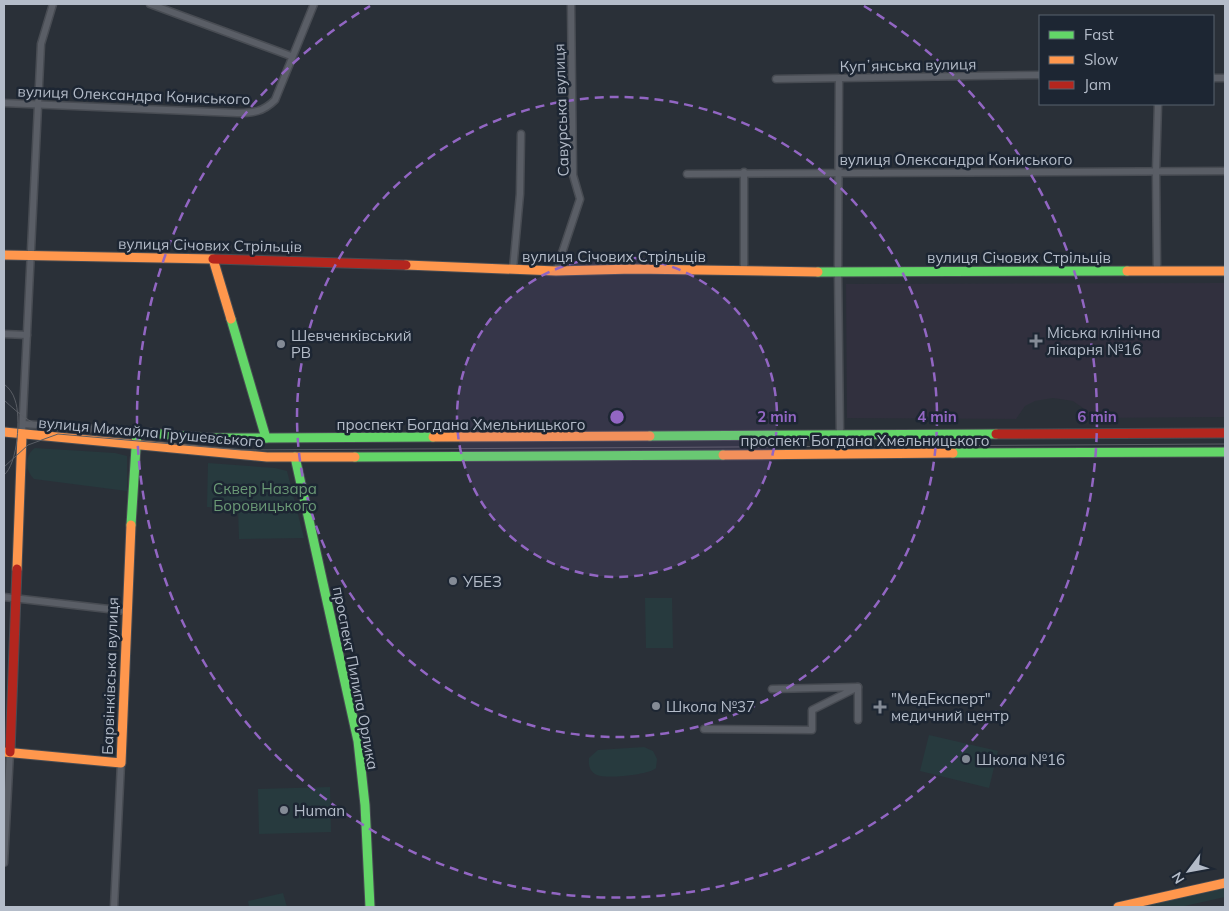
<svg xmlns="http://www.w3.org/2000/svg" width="1229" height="911" viewBox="0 0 1229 911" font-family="Mulish,sans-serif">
<rect width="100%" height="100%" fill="#2a3038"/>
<path fill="#31303e" d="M1225,283v134l-135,1 -7,-10 -10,-7 -20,-3 -18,3 -10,5 -9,13 -169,-1 -1,-134z"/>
<g fill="#273a3e">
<path d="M35,448l80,5 12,3v35l-93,-12c-9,-9 -10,-23 1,-31z"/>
<path d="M208,463l67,5 12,3 17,67 -65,1 -1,-30 -31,-2z"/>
<path d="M645,598h27l1,50h-27z"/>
<path d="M929,735l69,16 -9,37 -69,-17z"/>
<path d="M644,747l9,4 4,8 -1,9c-7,7 -50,11 -59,7 -7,-3 -9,-10 -8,-17l9,-8z"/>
<path d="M330,787l1,45 -72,2 -1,-45z"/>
<path d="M1225,888v9l-45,10h-42z"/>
<path d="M283,893l4,14h-38l-1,-6z"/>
</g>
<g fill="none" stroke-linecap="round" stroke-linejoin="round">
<g stroke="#484c53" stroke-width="9">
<g id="street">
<path d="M150,4l141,52"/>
<path d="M1213,78h12"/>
<path d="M776,79l264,-4"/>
<path d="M839,79l-1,193 2,163"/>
<path d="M4,103l233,10c16,0 26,-1 38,-13l39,-96"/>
<path d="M687,174l538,-3"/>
<path d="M513,269l7,-75 1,-60"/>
<path d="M744,270v-98"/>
<path d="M1157,270l-1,-99 2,-67"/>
<path d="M556,271l24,-72 -7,-24 -2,-171"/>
<path d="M4,334l23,1"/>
<path d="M23,424l114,8"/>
<path d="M22,435l19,-391 12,-40"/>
<path d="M4,597l122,14"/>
<path d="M858,687v33"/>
<path d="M704,729l108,1v-20l46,-23 -86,2"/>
<path d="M4,863l6,-111"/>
<path d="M114,907l7,-144"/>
</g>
</g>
<g stroke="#484c53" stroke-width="11">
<g id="fast">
<path d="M818,272l309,-1"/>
<path d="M231,319l35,119 167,-1"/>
<path d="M650,436l346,-2"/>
<path d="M953,453l272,-1"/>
<path d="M295,457l63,284 7,64 5,102"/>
<path d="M355,457l368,-2"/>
<path d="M131,525l6,-93 71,6h58"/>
</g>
</g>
<g stroke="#484c53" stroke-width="11">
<g id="slow">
<path d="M4,255l209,4 18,60"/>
<path d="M406,265l150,6 78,-2 184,3"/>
<path d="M1127,271h98"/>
<path d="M4,432l263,25h88"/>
<path d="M433,437l217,-1"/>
<path d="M723,455l230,-2"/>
<path d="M17,569l5,-134"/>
<path d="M4,752l117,11 10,-238"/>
<path d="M1118,907l107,-24"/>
</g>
</g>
<g stroke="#484c53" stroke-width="11">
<g id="jam">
<path d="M213,259l193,6"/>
<path d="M996,434l229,-1"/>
<path d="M10,752l7,-183"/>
</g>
</g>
<use href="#street" stroke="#5a5e66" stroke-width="6"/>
<use href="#fast" stroke="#63d668" stroke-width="9"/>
<use href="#slow" stroke="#ff974d" stroke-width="9"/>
<use href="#jam" stroke="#b3261e" stroke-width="9"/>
<g stroke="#595d64" stroke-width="1">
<path d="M4,384c5,4 9,9 11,16 6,16 3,64 -11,75"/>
<path d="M4,400c16,15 31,28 55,31"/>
<path d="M4,467l24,-22 30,-11 183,16 984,-6"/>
</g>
</g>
<circle cx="617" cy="417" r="160" fill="#9266c3" fill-opacity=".12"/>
<g fill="none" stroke="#9266c3" stroke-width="2.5" stroke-dasharray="9 6">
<circle cx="617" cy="417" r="160"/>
<circle cx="617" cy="417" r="320"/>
<path d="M864 6A480 480 0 1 1 370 6"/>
</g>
<g fill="#848b96" stroke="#1d2633" stroke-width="2">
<path d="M1033.5 333.5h5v5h5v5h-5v5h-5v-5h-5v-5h5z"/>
<circle cx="281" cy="344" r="5"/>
<circle cx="453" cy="581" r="5"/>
<circle cx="656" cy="706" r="5"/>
<path d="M877.5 699.5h5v5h5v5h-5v5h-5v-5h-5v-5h5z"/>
<circle cx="966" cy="759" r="5"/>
<circle cx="284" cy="810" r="5"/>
</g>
<g text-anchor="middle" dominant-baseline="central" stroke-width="5" stroke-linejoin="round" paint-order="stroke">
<g font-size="15" fill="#b4bcc9" stroke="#1d2633">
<text transform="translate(908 65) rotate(-1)">Купʼянська вулиця</text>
<text transform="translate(134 95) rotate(2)">вулиця Олександра Кониського</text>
<text transform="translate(561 110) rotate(-92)">Савурська вулиця</text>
<text x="956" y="159">вулиця Олександра Кониського</text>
<text transform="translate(210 245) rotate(1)">вулиця Січових Стрільців</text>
<text x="614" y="256">вулиця Січових Стрільців</text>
<text x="1019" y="257">вулиця Січових Стрільців</text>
<text x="461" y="424">проспект Богдана Хмельницького</text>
<text transform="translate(151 432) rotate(5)">вулиця Михайла Грушевського</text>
<text x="865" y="440">проспект Богдана Хмельницького</text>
<text transform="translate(110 676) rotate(-88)">Барвінківська вулиця</text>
<text transform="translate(356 678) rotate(79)">проспект Пилипа Орлика</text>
</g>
<g font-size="15" fill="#b4bcc9" stroke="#1d2633" text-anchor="start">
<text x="1047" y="332">Міська клінічна<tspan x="1047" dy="17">лікарня №16</tspan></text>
<text x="291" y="335">Шевченківський<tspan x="291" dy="17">РВ</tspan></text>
<text x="463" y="581">УБЕЗ</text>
<text x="891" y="698">"МедЕксперт"<tspan x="891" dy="17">медичний центр</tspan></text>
<text x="666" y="706">Школа №37</text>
<text x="976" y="759">Школа №16</text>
<text x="294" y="810">Human</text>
</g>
<g font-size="15" fill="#6b9a76" stroke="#1d2633">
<text x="265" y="488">Сквер Назара<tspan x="265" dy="17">Боровицького</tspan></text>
</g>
</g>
<circle cx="617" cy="417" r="8" fill="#9266c3" stroke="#1d2633" stroke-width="2.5"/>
<g font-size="15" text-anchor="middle" font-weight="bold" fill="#9266c3" stroke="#1d2633" stroke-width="5" stroke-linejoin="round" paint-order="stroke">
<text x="777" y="422">2 min</text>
<text x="937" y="422">4 min</text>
<text x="1097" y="422">6 min</text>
</g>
<rect width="1229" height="911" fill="none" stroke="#b4bcc9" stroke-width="10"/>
<rect x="1039" y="15" width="175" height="90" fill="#1d2633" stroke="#59626f"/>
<rect x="1049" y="31" width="25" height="8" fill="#63d668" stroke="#59626f"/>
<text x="1084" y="40" font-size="15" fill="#b4bcc9">Fast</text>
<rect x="1049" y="56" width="25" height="8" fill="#ff974d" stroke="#59626f"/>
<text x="1084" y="65" font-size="15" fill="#b4bcc9">Slow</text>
<rect x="1049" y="81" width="25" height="8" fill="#b3261e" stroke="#59626f"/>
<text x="1084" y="90" font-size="15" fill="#b4bcc9">Jam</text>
<g transform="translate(1189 871) rotate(238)" stroke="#1d2633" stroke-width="4" paint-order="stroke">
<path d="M0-4L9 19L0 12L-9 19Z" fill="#b4bcc9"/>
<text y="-8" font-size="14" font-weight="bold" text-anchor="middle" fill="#b4bcc9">N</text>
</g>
</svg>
